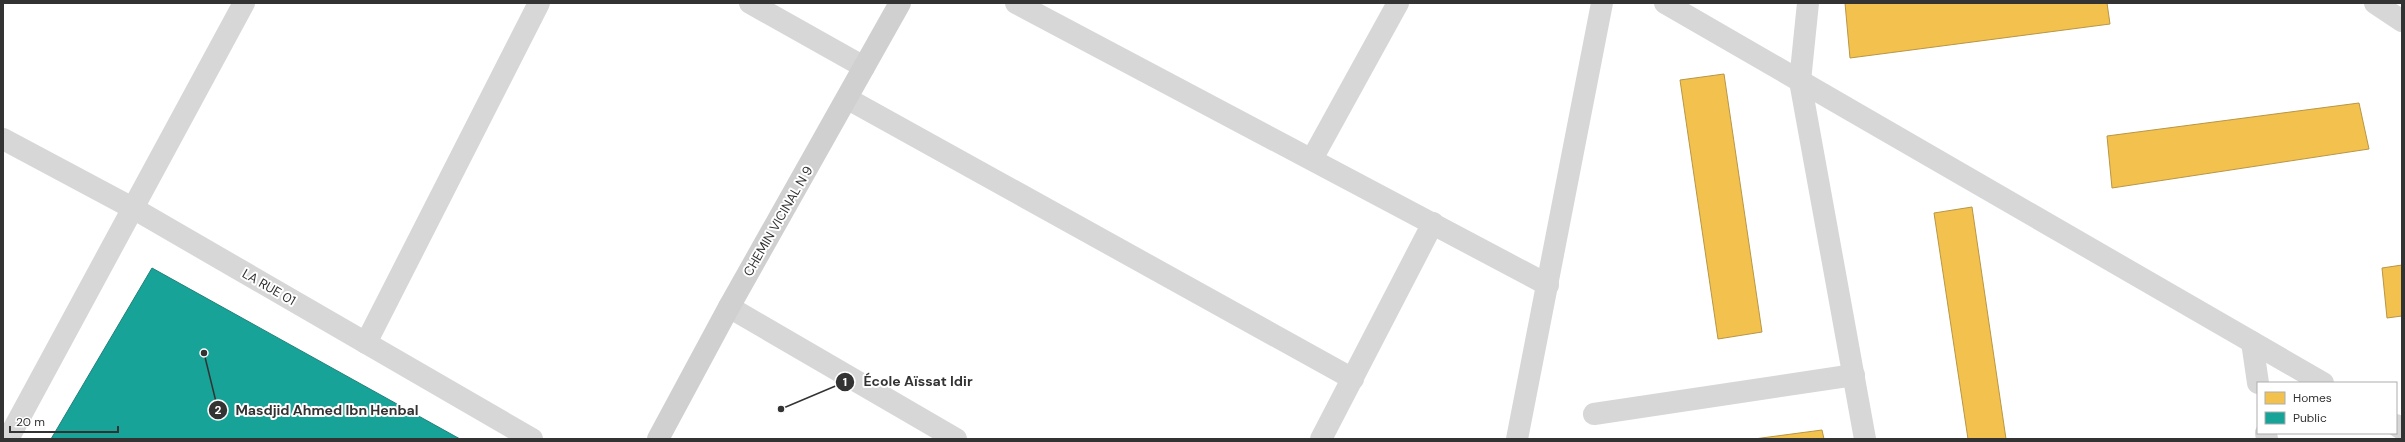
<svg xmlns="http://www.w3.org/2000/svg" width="2405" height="442" viewBox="0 0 2405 442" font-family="'DM Sans',sans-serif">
<rect width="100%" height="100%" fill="#fff"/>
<g fill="#f2c14e" stroke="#b99646">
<path d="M1845,3h262l3,21 -260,34z"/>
<path d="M1724,74l38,258 -44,7 -38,-259z"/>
<path d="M2359,103l10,46 -257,39 -5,-52z"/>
<path d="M1972,207l34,232h-38l-34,-226z"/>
<path d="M2402,265v51l-15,2 -5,-50z"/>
<path d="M1822,430l2,9h-70z"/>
</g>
<path fill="#17a398" stroke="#1f817a" d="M152,268l308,171h-409z"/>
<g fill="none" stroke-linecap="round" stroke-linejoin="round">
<g stroke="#d7d7d7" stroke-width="22">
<path d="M750,3l114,64"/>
<path d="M1016,3l532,282"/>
<path d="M1665,3l658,380"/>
<path d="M1808,3l-8,78 65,358"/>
<path d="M2375,3l27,18"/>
<path d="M848,99l505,280"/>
<path d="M3,139l135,72 394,228"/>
<path d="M1312,159l86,-156"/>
<path d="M729,307l227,132"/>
<path d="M2252,342l6,41"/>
<path d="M366,343l173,-340"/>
<path d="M1594,414l260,-39"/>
<path d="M2396,425l6,4"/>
<path d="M2266,433l1,6"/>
<path d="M8,439l236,-436"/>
<path d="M1321,439l112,-216"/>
<path d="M1517,439l85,-436"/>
</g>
<path stroke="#d0d0d0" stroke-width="22" d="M658,439l71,-132 171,-304"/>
</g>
<g text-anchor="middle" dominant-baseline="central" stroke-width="4" stroke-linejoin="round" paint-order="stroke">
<g font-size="13" fill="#333" stroke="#fff">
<text transform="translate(778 221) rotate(-60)">CHEMIN VICINAL N 9</text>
<text transform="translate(269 287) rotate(30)">LA RUE 01</text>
</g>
</g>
<path fill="none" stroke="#333" stroke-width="1.5" d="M781 409L845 382M204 353L218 410"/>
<g fill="#333" stroke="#fff" stroke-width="1.5">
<circle cx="781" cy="409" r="4"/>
<circle cx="204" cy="353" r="4"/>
<circle cx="845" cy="382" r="10"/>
<circle cx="218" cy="410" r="10"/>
</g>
<g font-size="12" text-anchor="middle" font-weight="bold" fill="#fff">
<text x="845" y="386">1</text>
<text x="218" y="414">2</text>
</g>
<g font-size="14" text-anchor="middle" font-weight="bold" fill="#333" stroke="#fff" stroke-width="4" stroke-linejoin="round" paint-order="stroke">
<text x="918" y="386">École Aïssat Idir</text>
<text x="327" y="415">Masdjid Ahmed Ibn Henbal</text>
</g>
<rect width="2405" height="442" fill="none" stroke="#333333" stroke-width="8"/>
<rect x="2257" y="382" width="140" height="52" fill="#ffffff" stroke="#adadad"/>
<rect x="2265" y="392" width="20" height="12" fill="#f2c14e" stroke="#adadad"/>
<text x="2293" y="402" font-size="12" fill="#333333">Homes</text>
<rect x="2265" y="412" width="20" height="12" fill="#17a398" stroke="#adadad"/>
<text x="2293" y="422" font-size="12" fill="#333333">Public</text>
<path d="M10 426v6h108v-6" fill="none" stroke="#333333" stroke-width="2"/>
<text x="16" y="426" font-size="12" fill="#333333" stroke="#ffffff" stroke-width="3" paint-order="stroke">20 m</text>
</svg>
